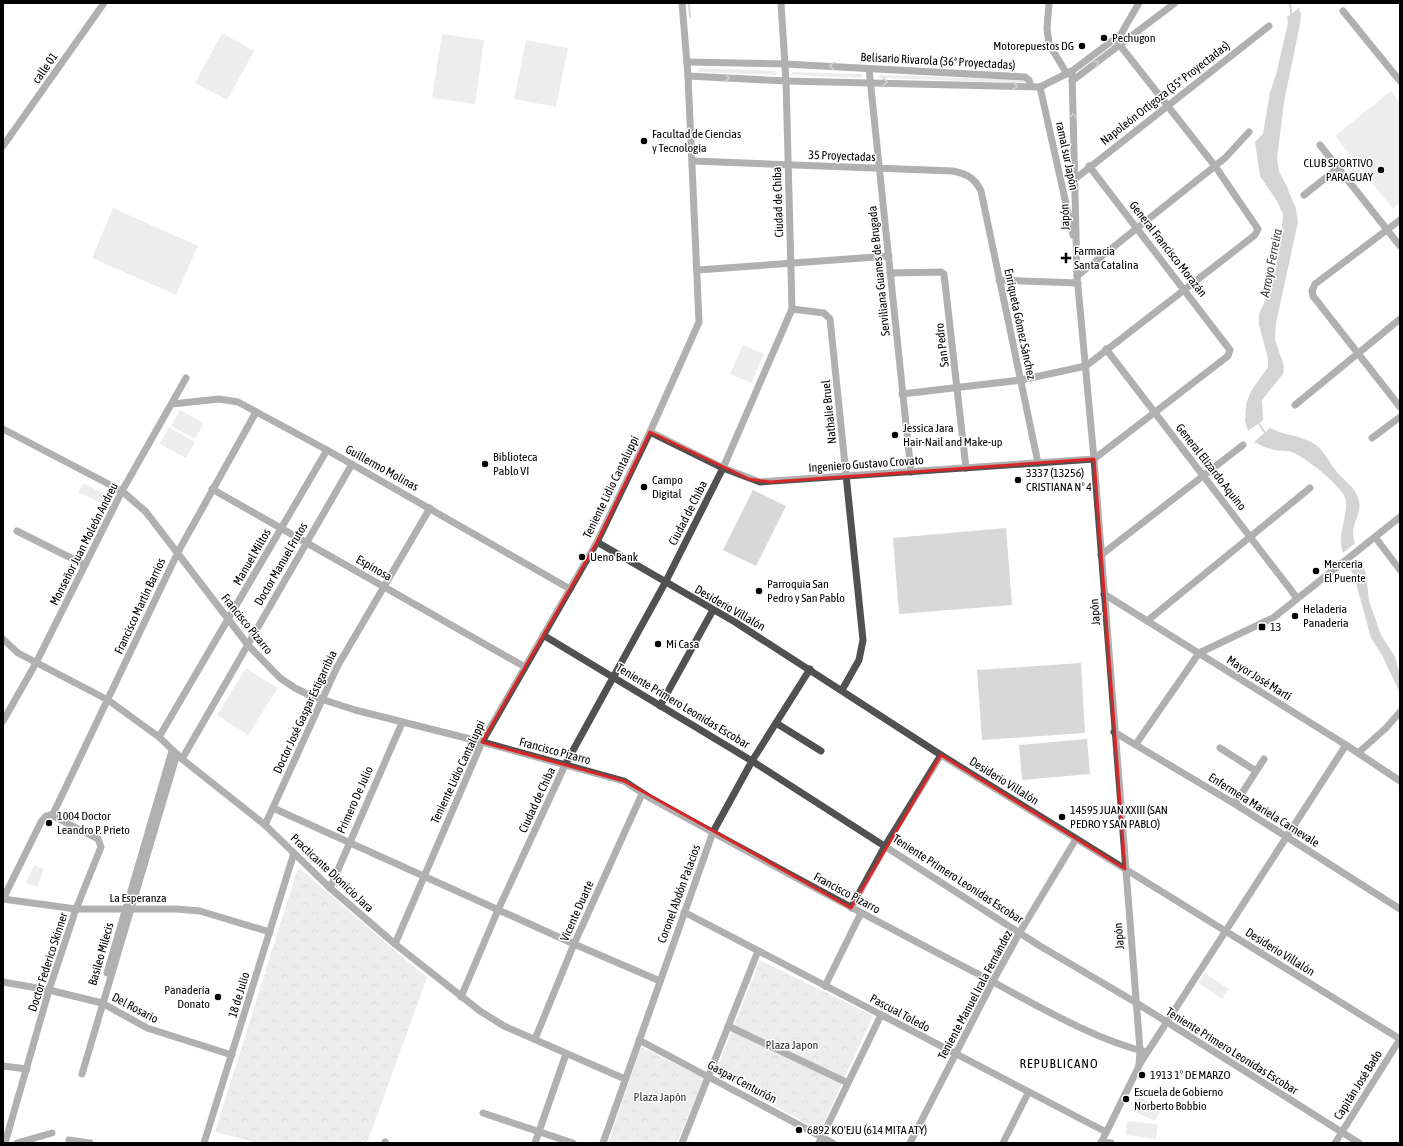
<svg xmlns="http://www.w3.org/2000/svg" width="1403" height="1146" viewBox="0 0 1403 1146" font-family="'Asap Condensed',sans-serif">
<defs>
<pattern id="forest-crowns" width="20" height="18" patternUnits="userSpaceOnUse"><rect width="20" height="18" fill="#d8d8d8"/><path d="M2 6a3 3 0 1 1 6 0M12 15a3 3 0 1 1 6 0" fill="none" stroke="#b8b8b8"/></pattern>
</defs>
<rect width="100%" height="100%" fill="#fff"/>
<g fill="#d8d8d8">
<path d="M222,33l32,18 -27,49 -32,-17z"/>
<path d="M442,34l42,6 -9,64 -43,-6z"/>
<path d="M526,40l42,8 -12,59 -42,-8z"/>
<path d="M700,68l75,3 2,2 -2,2 -76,-3 -1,-2z"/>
<path d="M793,72l68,2 2,2 -2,2 -68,-3 -2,-1z"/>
<path d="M880,75l145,5 2,3 -147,-5 -2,-2z"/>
<path d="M1391,91l9,12v100l-7,6 -58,-73z"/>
<path d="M113,208l85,38 -22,49 -84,-37z"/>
<path d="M743,345l21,9 -13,29 -21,-9z"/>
<path d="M180,410l24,13 -9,16 -24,-13z"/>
<path d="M169,427l26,15 -9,16 -26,-14z"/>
<path d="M83,483l22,11 -4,9 -23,-11z"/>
<path d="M753,490l33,16 -30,60 -33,-16z"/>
<path d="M1006,528l6,77 -113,9 -6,-76z"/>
<path d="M1081,663l4,70 -103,7 -5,-70z"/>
<path d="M246,668l32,20 -30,47 -31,-20z"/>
<path d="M1087,739l3,35 -68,6 -3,-35z"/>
<path d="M34,865l10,4 -7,18 -11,-4z"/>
<path d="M1205,973l24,16 -7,10 -24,-16z"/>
<path d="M1138,1097l24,11 -7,13 -24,-11z"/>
<path d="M1127,1121l31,3 -2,15 -30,-4z"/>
</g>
<g fill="url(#forest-crowns)">
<path d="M300,869l127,109 -60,165h-109l-43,-11 82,-261z"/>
<path d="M760,960l113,56 -53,115 -105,-58z"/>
<path d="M641,1047l63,31 -27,65h-69z"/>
</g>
<g fill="#9f9f9f">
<path d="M1299,8l2,6 -1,10 -16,78 -7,56 2,13 8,16 9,22 2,13 -22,101 -1,17 9,26 -1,8 -21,26 1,20 -15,11 -3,-10 1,-17 5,-13 17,-24v-9l-9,-33v-11l11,-24 7,-27 5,-34 1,-15 -6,-13 -17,-25 -5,-34 8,-8 7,-42 6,-17 12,-52 -1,-6z"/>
<path d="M1270,428c13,7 28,7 41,14 13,6 17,20 26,30 8,10 19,15 22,29 3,17 -11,24 -4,42l-12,10c-6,-18 4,-34 3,-52 -1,-13 -41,-44 -54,-49 -6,-2 -12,-1 -18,-2 -8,-2 -14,-5 -20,-8z"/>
<path d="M1360,559l6,15 3,27 12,34 14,22 5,18v18l-18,-38 -11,-17 -15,-55 -6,-16z"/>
</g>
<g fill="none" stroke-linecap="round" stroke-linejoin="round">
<g stroke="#9f9f9f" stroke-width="2">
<path d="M689,3l1,14"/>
<path d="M1289,3l2,4v8"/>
<path d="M1258,423l8,11"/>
</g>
<g stroke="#515151" stroke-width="7">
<path d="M1049,3l-2,25 2,16 18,30"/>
<path d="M1343,11l57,70"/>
<path d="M687,62l98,2 240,13 4,3 2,6"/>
<path d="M869,69l42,403"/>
<path d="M1072,71l5,205 17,183 46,591 -1,16 -38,77"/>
<path d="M688,76l98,5 254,6 32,-16 49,-37 18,-31"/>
<path d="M1072,81l103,-78"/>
<path d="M1040,87l33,148"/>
<path d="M1320,145l80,101"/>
<path d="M3,146l101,-143"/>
<path d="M693,161l260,10c14,3 22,7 28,20l57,272"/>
<path d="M1089,166l141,184 -2,6 -134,103"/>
<path d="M1075,179l194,-153"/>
<path d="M1304,195l34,-27"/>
<path d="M1400,220l-85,64 -3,7 1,5 87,111"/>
<path d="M698,270l191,-14"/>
<path d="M890,273l51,-1 3,2 22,194"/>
<path d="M1077,276l148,-118 24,-26"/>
<path d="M999,280l79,3"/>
<path d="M792,309l32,4 6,6 33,321 -4,20 -17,30"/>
<path d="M1106,349l191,249"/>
<path d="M902,394l119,-14 65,-14 169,-131 3,-6 -43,-63 -100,-127"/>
<path d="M172,404l47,-5 19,3 89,48 243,139"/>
<path d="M1295,405l105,-86"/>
<path d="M3,429l119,62 24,21 102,133 32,33 15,10 14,7 46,15 127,32 142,39 26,17c109,60 218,119 328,176 52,27 113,65 169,78"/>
<path d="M650,432l73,36 37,14 334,-23"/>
<path d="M1372,438l28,-21"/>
<path d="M212,489l313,178"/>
<path d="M17,531l68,34"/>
<path d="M1375,537l25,33"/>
<path d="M597,542l138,80 206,133 459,284"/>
<path d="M1101,555l142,-110"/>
<path d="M1104,594l242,151 54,36"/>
<path d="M1147,621l163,-133"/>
<path d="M543,635l209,126 288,185 95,56 224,141"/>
<path d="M3,639l15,14 90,47 51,37 23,22 83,66 65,63 65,56 85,67 24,15 121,53"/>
<path d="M660,706l53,-96"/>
<path d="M3,721l33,-58 86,-172 64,-113"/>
<path d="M776,723l45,28"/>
<path d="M1114,732l121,72 165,105"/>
<path d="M159,737l168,-287"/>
<path d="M1136,744l63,-91 74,-35 127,-101"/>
<path d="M1220,748l36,23"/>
<path d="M1358,753l28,-25 14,-16"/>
<path d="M182,759l170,-295"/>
<path d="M1235,804l29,-45"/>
<path d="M273,808l301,136 86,37"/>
<path d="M53,814l125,-262 78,-140"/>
<path d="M265,825l72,-158 93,-159"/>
<path d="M330,888l72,-165"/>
<path d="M3,899l73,10h100l24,2 70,21"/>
<path d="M3,899l38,-77 5,-6 7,-2"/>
<path d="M851,908l34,-62 56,-91"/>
<path d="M684,912l422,220"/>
<path d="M395,944l87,-202 115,-200 53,-110 49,-110 -11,-246 -6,-73"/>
<path d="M107,973l65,-222"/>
<path d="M3,982l46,8 53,13 45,25 85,27"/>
<path d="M825,986l36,-73"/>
<path d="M461,997l37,-87 67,-145 100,-182 58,-115 69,-159 -6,-228 -5,-78"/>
<path d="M728,1026l120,57"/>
<path d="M535,1039l39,-95 68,-150"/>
<path d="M639,1040l194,103"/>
<path d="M1139,1065l207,-320"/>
<path d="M3,1066l24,3"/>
<path d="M82,1074l95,-320"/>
<path d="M483,1113l90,30"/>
<path d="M69,1140l21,3"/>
<path d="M385,1142l1,1"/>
<path d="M1101,1142l10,1"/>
<path d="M5,1143l44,-153 27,-81 25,-62 -3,-8 -43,-22 -2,-3"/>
<path d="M17,1143l35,-10"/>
<path d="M204,1143l90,-290"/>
<path d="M535,1143l31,-89"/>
<path d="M603,1143l110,-311 39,-71 58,-92"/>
<path d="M682,1143l76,-192"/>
<path d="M819,1143l62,-128"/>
<path d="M910,1143l83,-162 27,-49 56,-93"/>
<path d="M1003,1143l25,-50"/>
<path d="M1335,1143l65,-104"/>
</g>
</g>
<defs><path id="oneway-chevron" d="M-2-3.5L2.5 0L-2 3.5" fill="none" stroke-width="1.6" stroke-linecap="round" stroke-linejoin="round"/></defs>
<g stroke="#979797">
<use href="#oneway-chevron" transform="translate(1096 63) rotate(-37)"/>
<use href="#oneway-chevron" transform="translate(832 66) rotate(-177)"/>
<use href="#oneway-chevron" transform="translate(727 78) rotate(3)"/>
<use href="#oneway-chevron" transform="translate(885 82) rotate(2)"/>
<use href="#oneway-chevron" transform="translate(1015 86) rotate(2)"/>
<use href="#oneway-chevron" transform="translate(1073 116) rotate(-91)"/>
</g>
<path d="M0 0H1403V1146H0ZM650,432l99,47 21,3 324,-23 31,410 -184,-114 -90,153 -227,-127 -142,-39 115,-200z" fill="#fff" fill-opacity=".55" fill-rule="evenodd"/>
<path fill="none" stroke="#d62828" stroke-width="3" stroke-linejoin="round" d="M650,432l99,47 21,3 324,-23 31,410 -184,-114 -90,153 -227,-127 -142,-39 115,-200z"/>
<g fill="#000" stroke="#fff" stroke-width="1.5">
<circle cx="1104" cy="38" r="4"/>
<circle cx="1082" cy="46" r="4"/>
<circle cx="644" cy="141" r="4"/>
<circle cx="1381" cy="170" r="4"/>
<path d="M1064 252h4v4h4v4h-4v4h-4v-4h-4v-4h4z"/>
<circle cx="895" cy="435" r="4"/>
<circle cx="485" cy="464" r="4"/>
<circle cx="1018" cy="480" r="4"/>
<circle cx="644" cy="487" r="4"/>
<circle cx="582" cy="557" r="4"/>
<circle cx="1316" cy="571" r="4"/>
<circle cx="759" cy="591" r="4"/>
<circle cx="1295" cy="616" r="4"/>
<rect x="1258" y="623" width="8" height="8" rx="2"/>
<circle cx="658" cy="644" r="4"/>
<circle cx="1062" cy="817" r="4"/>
<circle cx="49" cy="823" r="4"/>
<circle cx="218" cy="997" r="4"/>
<circle cx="1142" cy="1075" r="4"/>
<circle cx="1126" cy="1099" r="4"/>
<circle cx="799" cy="1130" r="4"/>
</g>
<g text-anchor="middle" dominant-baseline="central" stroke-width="3" stroke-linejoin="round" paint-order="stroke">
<g font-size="12" fill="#000" stroke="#fff" text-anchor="start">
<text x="1112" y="38">Pechugon</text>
<text x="1074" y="46" text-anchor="end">Motorepuestos DG</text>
<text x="652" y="134">Facultad de Ciencias<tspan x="652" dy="14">y Tecnología</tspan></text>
<text x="1373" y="163" text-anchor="end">CLUB SPORTIVO<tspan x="1373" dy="14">PARAGUAY</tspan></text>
<text x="1074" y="251">Farmacia<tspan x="1074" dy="14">Santa Catalina</tspan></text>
<text x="903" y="428">Jessica Jara<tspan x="903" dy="14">Hair-Nail and Make-up</tspan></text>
<text x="493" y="457">Biblioteca<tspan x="493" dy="14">Pablo VI</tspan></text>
<text x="1026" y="473">3337 (13256)<tspan x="1026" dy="14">CRISTIANA Nº 4</tspan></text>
<text x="652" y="480">Campo<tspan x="652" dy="14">Digital</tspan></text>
<text x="590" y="557">Ueno Bank</text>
<text x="1324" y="564">Merceria<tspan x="1324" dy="14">El Puente</tspan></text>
<text x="767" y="584">Parroquia San<tspan x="767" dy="14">Pedro y San Pablo</tspan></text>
<text x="1303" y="609">Heladeria<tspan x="1303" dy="14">Panaderia</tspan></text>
<text x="1270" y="627">13</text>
<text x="666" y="644">Mi Casa</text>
<text x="1070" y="810">14595 JUAN XXIII (SAN<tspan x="1070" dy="14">PEDRO Y SAN PABLO)</tspan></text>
<text x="57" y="816">1004 Doctor<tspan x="57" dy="14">Leandro P. Prieto</tspan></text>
<text x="210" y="990" text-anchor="end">Panadería<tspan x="210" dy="14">Donato</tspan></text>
<text x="1150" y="1075">1913 1º DE MARZO</text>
<text x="1134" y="1092">Escuela de Gobierno<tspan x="1134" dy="14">Norberto Bobbio</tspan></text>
<text x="807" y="1130">6892 KO'EJU (614 MITA ATY)</text>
</g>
<g font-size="12" fill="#000" stroke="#fff">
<text transform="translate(938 61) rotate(3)">Belisario Rivarola (36ª Proyectadas)</text>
<text transform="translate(45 68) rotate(-55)">calle 01</text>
<text transform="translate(1165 93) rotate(-38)">Napoleón Ortigoza (35ª Proyectadas)</text>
<text transform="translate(842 156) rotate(2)">35 Proyectadas</text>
<text transform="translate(1067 156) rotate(78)">ramal sur Japón</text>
<text transform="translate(778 202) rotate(-92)">Ciudad de Chiba</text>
<text transform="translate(1065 217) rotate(-92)">Japón</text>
<text transform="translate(1168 249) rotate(52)">General Francisco Morazán</text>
<text transform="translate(879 271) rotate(-96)">Serviliana Guanes de Brugada</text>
<text transform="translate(1020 324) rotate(78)">Enriqueta Gómez Sánchez</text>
<text transform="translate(942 345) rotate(-97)">San Pedro</text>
<text transform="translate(829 412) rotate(-96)">Nathalie Bruel</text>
<text transform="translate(866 464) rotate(-4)">Ingeniero Gustavo Crovato</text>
<text transform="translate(1211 467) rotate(52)">General Elizardo Aquino</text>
<text transform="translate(382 468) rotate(29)">Guillermo Molinas</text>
<text transform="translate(611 487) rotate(-64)">Teniente Lidio Cantaluppi</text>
<text transform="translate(688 513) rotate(-63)">Ciudad de Chiba</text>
<text transform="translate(84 544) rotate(-63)">Monseñor Juan Moleón Andreu</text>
<text transform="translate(252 557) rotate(-60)">Manuel Miltos</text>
<text transform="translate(281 564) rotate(-60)">Doctor Manuel Frutos</text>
<text transform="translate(374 568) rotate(30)">Espinosa</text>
<text transform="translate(140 606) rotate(-65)">Francisco Martín Barrios</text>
<text transform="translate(730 608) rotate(30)">Desiderio Villalón</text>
<text transform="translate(1095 612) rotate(-94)">Japón</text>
<text transform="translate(247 624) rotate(51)">Francisco Pizarro</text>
<text transform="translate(1259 678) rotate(32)">Mayor José Martí</text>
<text transform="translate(683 706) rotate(31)">Teniente Primero Leonidas Escobar</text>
<text transform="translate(305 712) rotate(-65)">Doctor José Gaspar Estigarribia</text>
<text transform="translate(555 751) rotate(15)">Francisco Pizarro</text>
<text transform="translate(458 772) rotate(-65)">Teniente Lidio Cantaluppi</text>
<text transform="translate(1004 781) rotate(32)">Desiderio Villalón</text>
<text transform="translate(355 800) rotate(-66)">Primero De Julio</text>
<text transform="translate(537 800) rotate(-65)">Ciudad de Chiba</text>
<text transform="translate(1264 810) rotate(32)">Enfermera Mariela Carnevale</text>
<text transform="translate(332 873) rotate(43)">Practicante Dionicio Jara</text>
<text transform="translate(958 879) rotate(33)">Teniente Primero Leonidas Escobar</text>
<text transform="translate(847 893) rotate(28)">Francisco Pizarro</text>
<text transform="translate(679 894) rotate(-70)">Coronel Abdón Palacios</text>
<text x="138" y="898">La Esperanza</text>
<text transform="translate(577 911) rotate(-66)">Vicente Duarte</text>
<text transform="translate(1119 936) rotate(-94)">Japón</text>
<text transform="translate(1280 952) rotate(32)">Desiderio Villalón</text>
<text transform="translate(101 954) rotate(-74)">Basileo Milecis</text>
<text transform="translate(48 962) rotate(-72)">Doctor Federico Skinner</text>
<text transform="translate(239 995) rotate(-73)">18 de Julio</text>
<text transform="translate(975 995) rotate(-62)">Teniente Manuel Irala Fernández</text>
<text transform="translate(135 1008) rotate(28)">Del Rosario</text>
<text transform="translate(900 1013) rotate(28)">Pascual Toledo</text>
<text transform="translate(1232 1051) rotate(32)">Teniente Primero Leonidas Escobar</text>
<text transform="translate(742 1082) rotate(28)">Gaspar Centurión</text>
<text transform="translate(1358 1085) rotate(-58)">Capitán José Bado</text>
</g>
<g font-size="12" fill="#2f2f2f" stroke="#fff">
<text x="792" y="1045">Plaza Japon</text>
<text x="660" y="1097">Plaza Japón</text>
</g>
<g font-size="13" font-style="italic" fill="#404040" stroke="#fff">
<text transform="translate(1271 263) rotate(-79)">Arroyo Ferreira</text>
</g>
<g font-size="13" letter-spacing="1" fill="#000" stroke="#fff">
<text x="1059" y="1063">REPUBLICANO</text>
</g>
</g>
<rect width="1403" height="1146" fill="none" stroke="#000000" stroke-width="8"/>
</svg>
